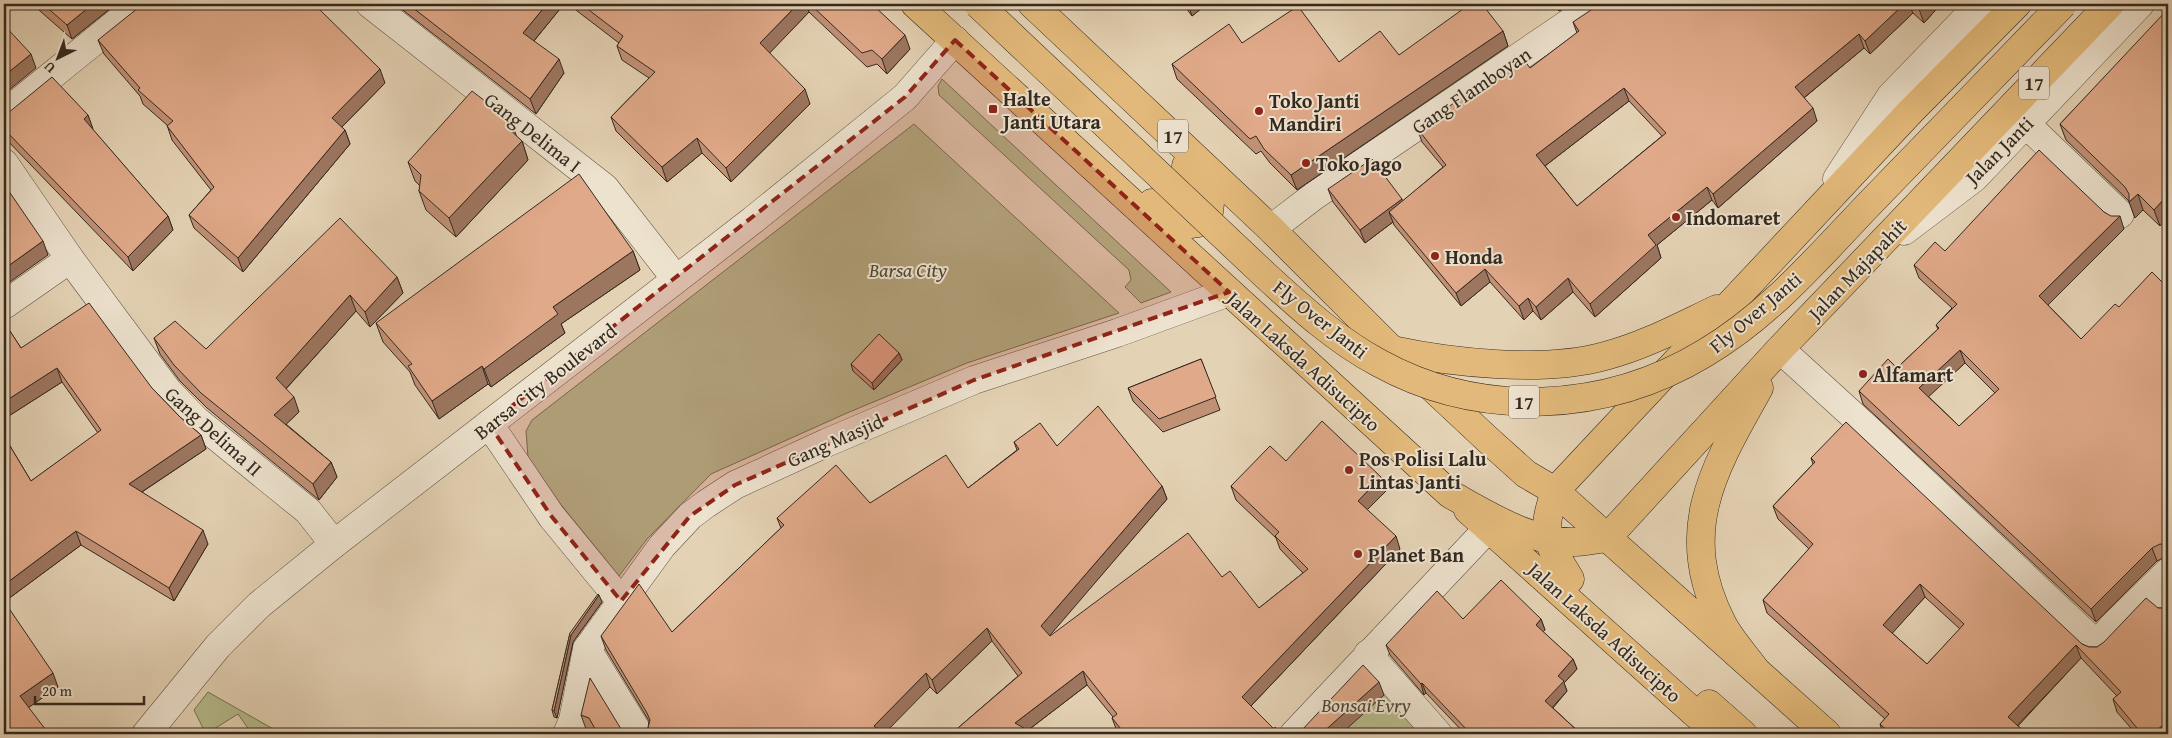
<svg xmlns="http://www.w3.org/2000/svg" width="2172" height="738" viewBox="0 0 2172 738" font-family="'Gentium Book Plus',serif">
<rect width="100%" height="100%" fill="#e4d2b4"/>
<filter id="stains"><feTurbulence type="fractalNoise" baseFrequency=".004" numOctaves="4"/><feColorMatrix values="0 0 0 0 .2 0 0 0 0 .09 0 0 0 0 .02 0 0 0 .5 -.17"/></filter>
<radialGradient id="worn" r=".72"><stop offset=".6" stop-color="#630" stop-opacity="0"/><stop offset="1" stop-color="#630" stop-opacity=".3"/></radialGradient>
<g fill="#b6bb8c" stroke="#757256">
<path d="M942,79l229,213 -30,11 -16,-16 6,-7 -2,-10 -190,-175 -1,-9z"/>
<path d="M914,124l205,189 -152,50 -120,50 -136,61 -64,65 -28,37 -61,-75 -30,-44 -2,-26 6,-11z"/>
<path d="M1368,658l63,76h-136z"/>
<path d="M208,692l74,42h-30l-14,-20 -32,20 -12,-24z"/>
</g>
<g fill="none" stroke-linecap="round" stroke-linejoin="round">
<g stroke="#605345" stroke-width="29">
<g id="minor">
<path d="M370,4l235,184 71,91"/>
<path d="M4,114l136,-110"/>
<path d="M2026,124l94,90"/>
<path d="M4,163l66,96 98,132 28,29 112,91 26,33"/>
<path d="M1271,229l43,-33 283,-192"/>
<path d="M4,305l66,-46"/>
<path d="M1780,349l89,81 228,215 15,-18 56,-55"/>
<path d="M489,424l63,93 69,84"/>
<path d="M2153,589l15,17"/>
<path d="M587,649l52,85"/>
<path d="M1368,654l70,80"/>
<path d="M146,734l72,-88 41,-41 75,-61 419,-324 152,-123 50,-57"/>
<path d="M567,734l6,-14 14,-71 75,-103 28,-30 16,-12 29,-19 91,-42 148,-63 143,-47 112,-41"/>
<path d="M1294,734l202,-214"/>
</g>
</g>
<g stroke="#605345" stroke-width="29">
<g id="tertiary">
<path d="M1837,179l54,-83 89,-92"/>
<path d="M1904,231l70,-53 166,-174"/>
</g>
</g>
<g stroke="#342920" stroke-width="29">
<g id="primary">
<path d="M1555,491l272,243"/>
<path d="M1468,510l250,224"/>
<path d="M1709,704l34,30"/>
</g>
</g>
<g stroke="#342920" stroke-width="29">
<g id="trunk">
<path d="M915,4l535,490c36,20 83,50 126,48 10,0 21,-3 31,-4l173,-189 330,-345"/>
<path d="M1032,4l239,225 121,121 94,88 40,36 29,17"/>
<path d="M1152,203l29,19 9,2 8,-1 11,-11 1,-9 -3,-8 -21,-29"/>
<path d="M1392,350c61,13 152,23 213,6 39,-10 76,-30 112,-47"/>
<path d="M1570,579c-24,-41 -30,-41 -15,-88l356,-380 106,-107"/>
<path d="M1755,669c-11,-15 -25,-30 -33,-46 -47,-92 -8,-155 37,-235"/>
</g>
</g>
<use href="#minor" stroke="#ede2ce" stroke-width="28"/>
<use href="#tertiary" stroke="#ede2ce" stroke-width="28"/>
<use href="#primary" stroke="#e2b97a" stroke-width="28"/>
<use href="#trunk" stroke="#e2b97a" stroke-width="28"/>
<g stroke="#342920" stroke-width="29" stroke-linecap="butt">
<path id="trunk-bridge" d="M978,4l287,271c36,33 71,65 114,88 102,56 227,50 326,-10 66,-39 116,-99 168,-153 63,-65 127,-131 190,-196"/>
</g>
<use href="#trunk-bridge" stroke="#e2b97a" stroke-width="28"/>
</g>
<g fill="#c19176" stroke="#342920" fill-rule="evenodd">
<path d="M32,4h84l-44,35z"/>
<path d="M395,4h169l-30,37 30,32 -28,41z"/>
<path d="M568,4h304l38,45 -23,25 -10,-10 -10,3 -58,-55 -40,41 41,51 -79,78 -29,-29 -35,29 -51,-51 -5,-14 38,-39 -27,-18 -5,-14 2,-3z"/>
<path d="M1183,4h24l-15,12z"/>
<path d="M1553,4h17l-11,7z"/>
<path d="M1820,4h121l-17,19 -11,-10 -43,41 -6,-6 -60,50 13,23 -99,87 -6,-8 -55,45 4,13 -66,59 -22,-25 -32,28 -8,-9 -9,9 -34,-38 -29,24 -67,-81 -1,-3 -28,21 -32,-41 -5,-13 75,12 40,-34 -21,-25 -5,-14 113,-60 47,-35 -4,-11 243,-14zM1629,101l33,35 -85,70 -32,-40z"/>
<path d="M2168,11v206l-8,9 -17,-16 -8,8 -6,-17 -63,-61 -6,-16z"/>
<path d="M1503,31l5,15 -211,144 -27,-27 -9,-12 -5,3 -79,-75 -5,-15 70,-21 97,19 60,-7z"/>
<path d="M98,40l287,43 -43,44 3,3 5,14 -107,128 -49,-44 -5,-13 22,-25 -39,-50 -5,-15 -24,-21 -3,-8 -36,-42z"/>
<path d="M4,114l84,1 5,15 75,86 5,14 -40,41 -129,-134z"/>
<path d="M517,137l5,4 6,19 -72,77 -30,-27 -7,-19 1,-5 -5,-5 -7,-19z"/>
<path d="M2104,212l20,17 -76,76 33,34 38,-32 49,-19v269h-3l-8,4 -61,61 -233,-218 -4,-13 38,-23 41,-39 -2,-4 16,-17 -33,-30 -5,-13 31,-14zM1965,363l30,30 -36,33 -31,-30z"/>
<path d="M633,251l7,19 -79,54 4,9 -74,54 -3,-3 -49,35 -24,-34 -5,-13 -27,-30 -7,-19z"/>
<path d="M397,277l6,16 -33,34 -14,-16 -70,78 13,23 -13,12 45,38 6,15 -18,23 -112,-92 -27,-27 -20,-27 -6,-16 52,11z"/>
<path d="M4,322l17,26 131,40 28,29 21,18 5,14 -64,43 66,52 -34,57 -93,-56 -77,57 54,85 -29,20 -25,27v-298l27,45 67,-48 -36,-51 -58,37z"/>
<path d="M899,353l3,7 -28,30 -21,-19 -2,-7z"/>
<path d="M1201,359l19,51 -57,22 -30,-31 -5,-13z"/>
<path d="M1014,442l43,4 105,40 5,13 -118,136 1,1 172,-59 37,31 44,-35 -23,-24 -4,-11 -40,-38 -5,-14 55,-25 100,30 -19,18 33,40 -149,157 23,23 8,5h-162l-3,-3 -5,-13 1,-1 -26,-32 -60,46 -76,3 67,-58 -26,-35 -55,53 -7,-7 -282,41 1,-7 -43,-71 -5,-14 71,-4 109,-104 -4,-10 191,-30 49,-38z"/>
<path d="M1811,458l271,186 7,3h8l61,-39h8l2,126h-32l-19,-22 -4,-13 4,-3 -36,-38 -63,68 9,8h-144l-3,-10 5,-5 -118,-106 -4,-13 46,-51 -31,-30 -5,-13 40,-42zM1925,597l35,32 -33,35 -35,-31z"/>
<path d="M602,602l-29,40 -16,76 -3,-1 -2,-7 18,-77z"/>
<path d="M1463,619h78l4,11 -2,2 30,27 4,10 -13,14 3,8 -14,17 28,26h-116l-39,-41 -2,2 -34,-40 -4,-10z"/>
<path d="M581,715l40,14 6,5h-32l-1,-3 -8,-2z"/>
</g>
<g fill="#9d7660" stroke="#342920">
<path d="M93,4h23l-44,35 -5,-14z"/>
<path d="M547,4h17l-36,44 -5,-15z"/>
<path d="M798,4h8l3,8 -44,46 -5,-15z"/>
<path d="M1188,4h19l-15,12z"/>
<path d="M1556,4h14l-11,7z"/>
<path d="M1904,4h5l4,9 -43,41 -5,-13z"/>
<path d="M1924,4h17l-17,19 -5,-14z"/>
<path d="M1503,31l5,15 -211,144 -6,-15z"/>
<path d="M1859,34l5,14 -64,53 -5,-14z"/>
<path d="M905,35l5,14 -23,25 -5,-15z"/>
<path d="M31,54l5,14 -32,26v-18z"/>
<path d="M559,59l5,14 -28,41 -6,-15z"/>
<path d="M380,69l5,14 -48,49 -5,-14z"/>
<path d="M1624,88l5,13 -88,68 -5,-14z"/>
<path d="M805,89l5,15 -79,78 -5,-14z"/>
<path d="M1813,108l4,13 -99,87 -5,-14z"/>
<path d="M88,115l5,14 -4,4 -5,-14z"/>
<path d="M511,121l7,19 -11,-13z"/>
<path d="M345,130l5,14 -107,128 -5,-14z"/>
<path d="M697,138l5,15 -35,29 -5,-15z"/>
<path d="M522,141l6,19 -72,77 -7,-19z"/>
<path d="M1707,187l5,13 -55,45 4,13 -66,59 -5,-13 58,-69z"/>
<path d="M2138,194l5,16 -8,8 -6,-16z"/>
<path d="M1402,199l5,13h-18l4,10 -28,21 -5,-13z"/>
<path d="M2164,199l4,11v7l-8,9 -6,-16z"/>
<path d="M168,216l5,14 -40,41 -5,-14z"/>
<path d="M2120,216l4,13 -80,80 -5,-13z"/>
<path d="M43,241l5,14 -44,31v-17z"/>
<path d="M633,251l7,19 -79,54 4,9 -74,54 -7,-18 69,-62z"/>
<path d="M1485,269l5,13 -29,24 -5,-13z"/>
<path d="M397,277l6,16 -33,34 -5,-15z"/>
<path d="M1568,278l5,14 -32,28 -5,-13z"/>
<path d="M350,295l6,16 -74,82 -6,-15z"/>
<path d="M1528,298l5,13 -9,9 -5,-14z"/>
<path d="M1960,350l5,13 -41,38 -5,-13z"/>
<path d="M899,353l3,7 -28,30 -2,-7z"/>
<path d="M482,366l6,18 -49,35 -7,-18z"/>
<path d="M57,368l5,14 -58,37v-17z"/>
<path d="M294,397l5,15 -19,18 -6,-15z"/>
<path d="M201,435l5,14 -72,48 -5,-13z"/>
<path d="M331,462l6,15 -18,23 -6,-16z"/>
<path d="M1381,477l5,14 -23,23 -5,-13z"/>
<path d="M1162,486l5,13 -121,141 -5,-14z"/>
<path d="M203,530l5,14 -34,57 -5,-13z"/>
<path d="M76,531l5,14 -77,57v-17z"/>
<path d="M1396,536l4,13 -153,161 -5,-13z"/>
<path d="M2152,548l5,13 -61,61 -5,-13z"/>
<path d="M1920,584l5,13 -37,41 -5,-13z"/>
<path d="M599,595l3,7 -29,40 -16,76 -3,-7 17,-76z"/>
<path d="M1541,619l4,11 -5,5 -4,-10z"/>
<path d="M987,628l5,13 -55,53 -5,-14z"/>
<path d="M2076,645l5,13 -68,72 -5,-13z"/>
<path d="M1573,659l4,10 -13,14 3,8 -18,20 -4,-10 13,-25z"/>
<path d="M1083,671l4,14 -64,49 -8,-11z"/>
<path d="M53,673l5,14 -33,23 -5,-14z"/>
<path d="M926,673l4,14 -46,47h-7l-3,-8z"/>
<path d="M1379,682l5,13 -43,39h-20z"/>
<path d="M1422,683l4,10 -2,2 -3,-11z"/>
<path d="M2168,721v13h-16z"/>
</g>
<g fill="#e0a989" stroke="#342920" fill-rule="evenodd">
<path d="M43,4h50l-26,21z"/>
<path d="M143,4h171l66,65 -48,49 13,12 -107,128 -49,-43 25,-28 -47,-61 6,-5 -35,-31 2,-2 -42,-48z"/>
<path d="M408,4h139l-24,29 36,26 -29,40z"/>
<path d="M581,4h217l-38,39 45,46 -79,79 -29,-30 -35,29 -51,-50 44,-45 -38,-26 6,-10z"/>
<path d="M810,4h62l33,31 -23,24 -10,-9 -10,3z"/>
<path d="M1470,4h12l21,27 -212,144 -27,-26 -8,-13 -6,3 -78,-75 57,-40 13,19 56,-37 41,56 41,-31 19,24z"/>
<path d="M1600,4h213l3,4 4,-4h84l-39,37 -6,-7 -64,53 18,21 -100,86 -6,-7 -59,48 8,10 -66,59 -22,-26 -32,29 -8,-9 -9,8 -34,-37 -29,24 -67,-81 57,-47 -29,-37 105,-71 8,11 49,-37 -6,-9zM1624,88l42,45 -89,73 -41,-51z"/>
<path d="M1913,4h11l-5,5z"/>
<path d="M2167,10l1,1v192l-4,-4 -10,11 -16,-16 -9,8v-8l-4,-7 -65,-63z"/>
<path d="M4,25l27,29 -27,22z"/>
<path d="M52,77l36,38 -4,4 84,97 -40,41 -124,-128v-15l4,-1z"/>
<path d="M472,91l39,30 -4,6 15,14 -73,77 -30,-27 2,-16 -13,-13z"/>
<path d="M2039,150l65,62 7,4h9l-81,80 42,43 34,-35 4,3 33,-35 16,16v257l-8,-1 -8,4 -61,61 -232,-218 29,-32 9,9 42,-40 -3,-3 21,-21 -43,-39 21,-23 10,9zM1960,350l39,39 -40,37 -40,-38z"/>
<path d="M1372,159l30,40 -42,31 -32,-41z"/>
<path d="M579,174l54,77 -80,56 5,7 -74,55 -2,-3 -50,35 -24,-35 4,-2 -36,-41z"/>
<path d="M4,184l39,57 -39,28z"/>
<path d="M340,218l57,59 -32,35 -15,-17 -74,83 18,19 -20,18 57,47 -18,22 -112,-91 -27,-28 -20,-27 21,-17 31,28z"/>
<path d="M89,303l63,85 28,29 21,18 -72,49 74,46 -34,58 -93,-57 -72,54v-149l27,45 70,-51 -44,-62 -53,34v-80l17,26z"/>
<path d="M879,334l20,19 -27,30 -21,-19z"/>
<path d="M1201,359l15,38 -57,22 -31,-31z"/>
<path d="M1098,406l64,80 -121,140 9,10 138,-103 34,44 8,-6 29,37 49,-39 -33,-33 4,-4 -48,-46 39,-40 16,15 36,-40 59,56 -23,24 38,35 -154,161 32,32 1,-2 4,5 3,2h-157l-13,-16 5,-4 -34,-43 -68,52 19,11h-83l71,-61 -35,-45 -55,52 -6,-7 -52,53 6,5 -3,3h-235l6,-6 2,-8 -3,-7 -46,-77 38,-52 33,48 112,-107 -7,-7 59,-53 34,38 76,-48 22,33 51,-39 -5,-7 26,-19 17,23z"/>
<path d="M1846,422l236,222 7,3h8l7,-5 42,-44 12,10h8l2,-1v114l-16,13h-10l-29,-35 8,-7 -45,-47 -68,72 19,17h-136l-11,-10 9,-10 -126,-114 50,-56 -40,-38 42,-44 -4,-4zM1920,584l44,40 -37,40 -44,-39z"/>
<path d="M1501,580l40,39 -5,6 37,34 -15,17 6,5 -19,20 36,33h-110l-49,-51 -1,1 -35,-39 51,-54 26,28z"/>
<path d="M598,594l1,1 -28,40 -17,76 -2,-1 18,-77z"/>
<path d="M4,601l49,72 -33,23 29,38h-45z"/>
<path d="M1363,665l16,17 -58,52h-25l5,-3z"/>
<path d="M590,678l31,51 6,5h-29l-9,-16 -8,-3z"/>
</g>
<path fill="#8f2418" fill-opacity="0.2" stroke="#8f2418" stroke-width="4" stroke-dasharray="10 6" stroke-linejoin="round" d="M955,40l274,252 -255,88 -239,105 -45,31 -69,85 -69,-84 -63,-93 416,-327z"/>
<g fill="#8f2418" stroke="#ede2ce" stroke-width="2">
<rect x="988" y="104" width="10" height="10" rx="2.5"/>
<circle cx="1259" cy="111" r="5"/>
<circle cx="1306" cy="163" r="5"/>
<circle cx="1676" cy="217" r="5"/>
<circle cx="1435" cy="256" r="5"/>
<circle cx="1863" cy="374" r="5"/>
<circle cx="1349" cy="470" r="5"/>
<circle cx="1358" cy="554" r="5"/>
</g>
<g text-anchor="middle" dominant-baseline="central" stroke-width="4" stroke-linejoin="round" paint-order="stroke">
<g fill="#ede2ce" stroke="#6c6054" stroke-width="1">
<rect x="2019" y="66.5" width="30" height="33" rx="4"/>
<rect x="1158" y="119.5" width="30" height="33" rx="4"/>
<rect x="1509" y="385.5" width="30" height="33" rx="4"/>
</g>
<g font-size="19" font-weight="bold" fill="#342920">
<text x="2034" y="83">17</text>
<text x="1173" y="136">17</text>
<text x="1524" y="402">17</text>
</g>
<g font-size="20" fill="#342920" stroke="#ede2ce">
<text transform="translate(1471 90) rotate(-34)">Gang Flamboyan</text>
<text transform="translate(533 132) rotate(38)">Gang Delima I</text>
<text transform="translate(1999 150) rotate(-45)">Jalan Janti</text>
<text transform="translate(1857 269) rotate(-46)">Jalan Majapahit</text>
<text transform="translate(1755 312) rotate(-40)">Fly Over Janti</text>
<text transform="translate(1321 319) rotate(38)">Fly Over Janti</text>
<text transform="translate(1304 361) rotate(42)">Jalan Laksda Adisucipto</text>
<text transform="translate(545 381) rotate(-38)">Barsa City Boulevard</text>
<text transform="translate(214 431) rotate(42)">Gang Delima II</text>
<text transform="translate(835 440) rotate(-24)">Gang Masjid</text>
<text transform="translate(1605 632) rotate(42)">Jalan Laksda Adisucipto</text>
</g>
<g font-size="20" font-weight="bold" fill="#342920" stroke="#ede2ce" text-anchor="start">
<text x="1003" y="98">Halte<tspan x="1003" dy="23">Janti Utara</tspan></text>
<text x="1269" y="100">Toko Janti<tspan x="1269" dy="23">Mandiri</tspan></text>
<text x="1316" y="163">Toko Jago</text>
<text x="1686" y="217">Indomaret</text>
<text x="1445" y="256">Honda</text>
<text x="1873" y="374">Alfamart</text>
<text x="1359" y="458">Pos Polisi Lalu<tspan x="1359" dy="23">Lintas Janti</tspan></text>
<text x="1368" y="554">Planet Ban</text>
</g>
<g font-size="20" font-style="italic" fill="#4e4636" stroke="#ede2ce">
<text x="908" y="269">Barsa City</text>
<text x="1366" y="704">Bonsai Evry</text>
</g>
</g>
<rect width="2172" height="738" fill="none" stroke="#e4d2b4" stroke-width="20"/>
<rect x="5" y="5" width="2162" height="728" fill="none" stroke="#342920" stroke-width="2.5"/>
<rect x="10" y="10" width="2152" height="718" fill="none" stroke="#342920"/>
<g transform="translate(58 58) rotate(222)" stroke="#ede2ce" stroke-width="4" paint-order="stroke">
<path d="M0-4L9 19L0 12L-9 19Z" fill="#342920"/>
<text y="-8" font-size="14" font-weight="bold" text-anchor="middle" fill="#342920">U</text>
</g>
<path d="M35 696v8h109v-8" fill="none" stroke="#342920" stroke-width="2.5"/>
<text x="42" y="696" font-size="15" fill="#342920" stroke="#ede2ce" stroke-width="4" paint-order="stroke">20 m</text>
<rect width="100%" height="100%" filter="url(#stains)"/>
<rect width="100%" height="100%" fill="url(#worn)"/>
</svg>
